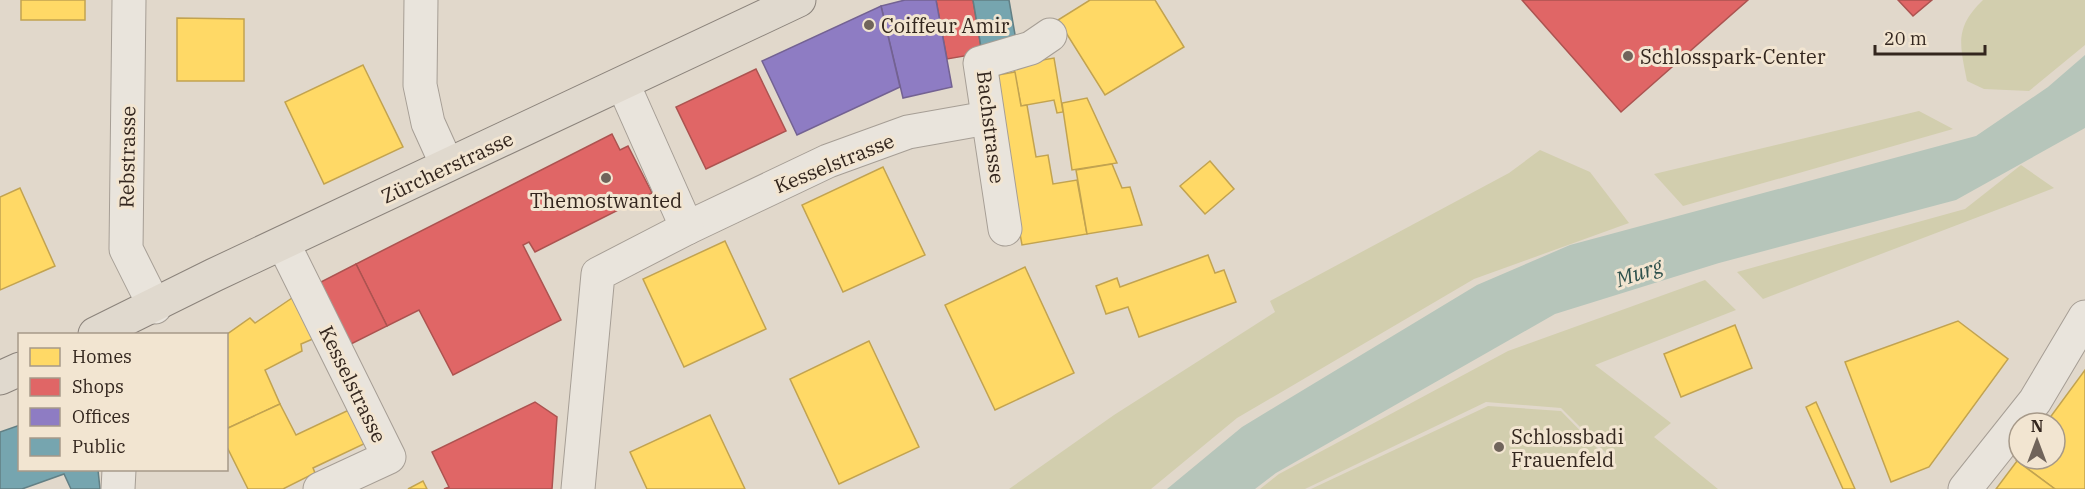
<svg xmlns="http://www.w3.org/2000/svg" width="2085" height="489" viewBox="0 0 2085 489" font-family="'IBM Plex Serif',serif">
<rect width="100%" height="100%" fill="#e1d8cb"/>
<g fill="#d2ceae">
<path d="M1983,0h102v45l-56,46 -45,-2 -17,-8c-7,-36 -13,-53 16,-81z"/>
<path d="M1919,111l34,18 -270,77 -29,-32z"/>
<path d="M1540,150l50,22 39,51 -155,56 -237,139 -86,71h-142l105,-74 161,-103 -5,-11 239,-128z"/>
<path d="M2021,165l33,23 -291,111 -26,-27 228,-63z"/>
<path d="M1705,280l31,30 -141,55 76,58 -17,14 64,52h-407l177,-83 73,5 44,45 3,-1 -47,-47 -75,-6 -181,87h-45l19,-15 229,-123z"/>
</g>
<path fill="#b6c5ba" d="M2085,55v73l-129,72 -237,63 -164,51 -279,159 -21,16h-88l75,-62 235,-142 93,-40 406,-109 72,-49z"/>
<g fill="#ffd966" stroke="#c2a350" stroke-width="1.5">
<rect x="21" y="0" width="64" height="20"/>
<path d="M1090,0h65l29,47 -79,48 -47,-75z"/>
<path d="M177,18l67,1v62h-67z"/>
<path d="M1054,58l9,54 -6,1 -3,-13 -33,6 -8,-41z"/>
<path d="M363,65l40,82 -79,37 -39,-82z"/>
<path d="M1015,72l6,34 6,-1 9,52 12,-2 5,29 24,-4 10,54 -65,11 -30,-169z"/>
<path d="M1087,98l30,65 -45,7 -10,-67z"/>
<path d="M1210,161l24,28 -29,25 -25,-28z"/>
<path d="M1112,164l10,24 8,-1 12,38 -55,9 -11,-64z"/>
<path d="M883,167l42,88 -82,37 -41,-87z"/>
<path d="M20,188l35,78 -55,24v-93z"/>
<path d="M725,241l41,88 -82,38 -41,-88z"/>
<path d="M1208,255l7,18 9,-3 12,32 -97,35 -11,-30 -22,7 -10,-28 21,-8 3,9z"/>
<path d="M1025,267l49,106 -79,37 -50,-105z"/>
<path d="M295,296l20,42 -14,6 1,7 -37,19 15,34 -54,25v-94l24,-17 5,5z"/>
<path d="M1958,321l50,38 -79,108 -38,15 -46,-120z"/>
<path d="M1735,325l17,43 -71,29 -17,-43z"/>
<path d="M869,341l50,106 -80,37 -49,-105z"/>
<path d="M2085,370v119h-30l-38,-28 38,-2v-36h-9z"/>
<path d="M1816,402l39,87h-12l-37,-82z"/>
<path d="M280,404l16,31 55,-26 17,33 -55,26 2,5 -32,16h-35l-22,-44v-16z"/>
<path d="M710,415l35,74h-98l-17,-37z"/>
<path d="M2017,461l38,28h-59z"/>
<path d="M423,481l4,8h-19z"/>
</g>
<g fill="#e06666" stroke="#ac5350" stroke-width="1.5">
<path d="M936,0h37l9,53 -35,6z"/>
<path d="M1522,0h226l-127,112z"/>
<path d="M1898,0h34l-19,16z"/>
<path d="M756,69l30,62 -80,38 -30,-62z"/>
<path d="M612,134l8,16 8,-4 24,47 -117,59 -6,-10 -6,3 38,75 -108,55 -34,-65 -32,16 -31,-62z"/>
<path d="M356,264l31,62 -40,20 -32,-61z"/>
<path d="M535,402l22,15 -5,72h-108l5,-2 -17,-35z"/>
</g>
<g fill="#8e7cc3" stroke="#736292" stroke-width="1.5">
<path d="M905,0h31l16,87 -49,11 -22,-92z"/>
<path d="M881,6l19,81 -103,48 -35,-74z"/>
</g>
<g fill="#76a5af" stroke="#627f84" stroke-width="1.5">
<path d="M973,0h36l8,46 -35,7z"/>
<path d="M20,425v45h78l2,19h-29l-7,-15 -42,15h-22v-57z"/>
</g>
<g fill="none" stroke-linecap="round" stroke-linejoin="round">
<g stroke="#a69e95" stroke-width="35">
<g id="minor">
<path d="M129,0l-3,249 29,58"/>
<path d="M421,0l-1,85 8,38 19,42"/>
<path d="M687,228l141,-67 80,-29 79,-14"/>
<path d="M1005,229l-25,-166 51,-15 19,-13"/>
<path d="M283,243l106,214 -69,32"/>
<path d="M118,489l1,-19"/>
<path d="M578,489l20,-215 89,-46 -64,-144"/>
<path d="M1965,489l70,-88 50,-84"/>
</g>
</g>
<g stroke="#8b837b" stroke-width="35">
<g id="major">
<path d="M95,334l119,-59 585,-275"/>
<path d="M0,378l20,-9"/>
</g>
</g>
<use href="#minor" stroke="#e9e4dc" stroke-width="33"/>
<use href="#major" stroke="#e0d9ce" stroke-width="33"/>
</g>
<g fill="#70645b" stroke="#f2e5d1" stroke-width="2">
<circle cx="869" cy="25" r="6"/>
<circle cx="1628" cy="56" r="6"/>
<circle cx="606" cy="178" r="6"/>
<circle cx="1499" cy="447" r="6"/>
</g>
<g text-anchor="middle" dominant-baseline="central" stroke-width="6" stroke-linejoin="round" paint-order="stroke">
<g font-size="20" fill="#33261e" stroke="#f2e5d1" text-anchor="start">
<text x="881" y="25">Coiffeur Amir</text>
<text x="1640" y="56">Schlosspark-Center</text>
<text x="606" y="200" text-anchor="middle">Themostwanted</text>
<text x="1511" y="436">Schlossbadi<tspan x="1511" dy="23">Frauenfeld</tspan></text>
</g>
<g font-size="20" fill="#33261e" stroke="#f2e5d1">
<text transform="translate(991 127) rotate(83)">Bachstrasse</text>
<text transform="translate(127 157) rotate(-89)">Rebstrasse</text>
<text transform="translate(834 163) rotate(-22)">Kesselstrasse</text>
<text transform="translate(447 167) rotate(-25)">Zürcherstrasse</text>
<text transform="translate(353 384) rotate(64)">Kesselstrasse</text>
</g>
<g font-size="21" font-style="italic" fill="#2e514c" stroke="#f2e5d1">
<text transform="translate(1639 272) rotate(-19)">Murg</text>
</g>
</g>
<rect x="18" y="333" width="210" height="138" fill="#f2e5d1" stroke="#a69989" stroke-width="1.5"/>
<rect x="30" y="348" width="30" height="18" fill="#ffd966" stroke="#a69989" stroke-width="1.5"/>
<text x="72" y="363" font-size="18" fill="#33261e">Homes</text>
<rect x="30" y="378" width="30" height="18" fill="#e06666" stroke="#a69989" stroke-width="1.5"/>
<text x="72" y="393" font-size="18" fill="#33261e">Shops</text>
<rect x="30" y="408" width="30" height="18" fill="#8e7cc3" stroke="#a69989" stroke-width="1.5"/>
<text x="72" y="423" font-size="18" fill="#33261e">Offices</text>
<rect x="30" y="438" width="30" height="18" fill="#76a5af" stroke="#a69989" stroke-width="1.5"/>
<text x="72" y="453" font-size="18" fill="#33261e">Public</text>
<g transform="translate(2037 441)"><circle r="28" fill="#f2e5d1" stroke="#a69989" stroke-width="1.5"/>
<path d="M0-4.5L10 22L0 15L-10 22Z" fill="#70645b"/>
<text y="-9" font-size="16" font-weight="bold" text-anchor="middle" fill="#33261e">N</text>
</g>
<path d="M1875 45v9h110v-9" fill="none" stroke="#33261e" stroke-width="3"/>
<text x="1884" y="45" font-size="18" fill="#33261e" stroke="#f2e5d1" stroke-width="4.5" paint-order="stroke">20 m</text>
</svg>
